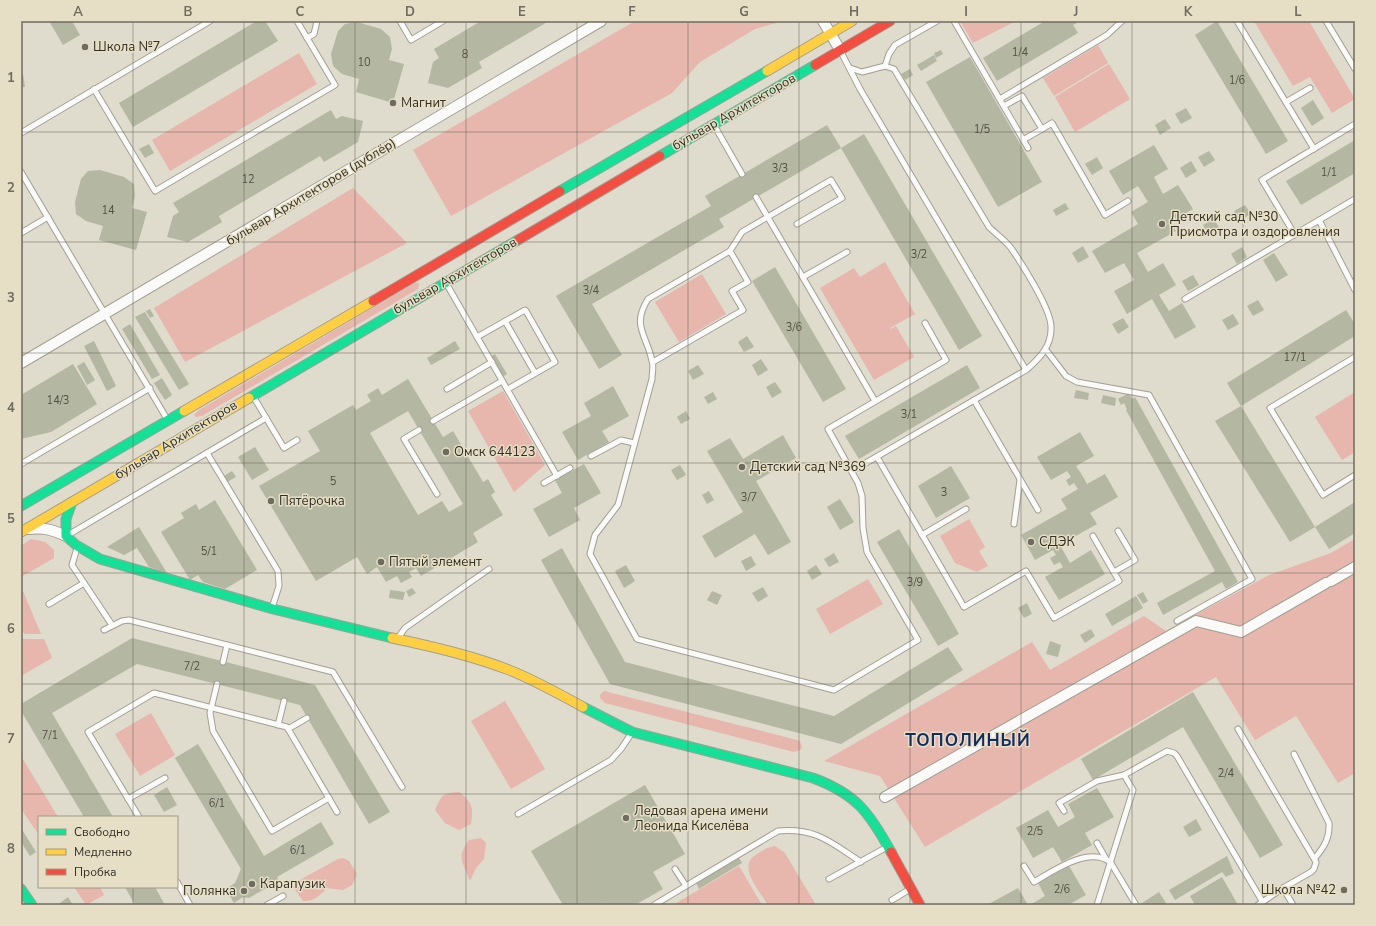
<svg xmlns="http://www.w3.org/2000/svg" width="1376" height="926" viewBox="0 0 1376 926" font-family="'Nunito Sans',sans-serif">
<rect width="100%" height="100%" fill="#dfdbcd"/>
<g fill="#e7b6ad">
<path d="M635,21h149l-29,8 -55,33 -28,31 -221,123 -38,-66z"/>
<path d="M960,21h56l-43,22z"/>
<path d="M1254,21h55l46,78 -23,14 -22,-36 -17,9z"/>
<path d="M1098,45l10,18 -54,33 -11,-18z"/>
<path d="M299,53l18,31 -147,87 -18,-31z"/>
<path d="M1109,64l21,35 -55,33 -20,-35z"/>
<path d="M353,188l54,55 -222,119 -31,-54z"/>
<path d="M885,262l30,52 -25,14 1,1 5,-3 18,31 -40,23 -54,-92 34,-20 6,9z"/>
<path d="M702,274l24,40 -47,28 -24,-40z"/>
<path d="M415,283h4l-1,6 -216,127 -6,1 -2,-2 5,-5z"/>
<path d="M503,391l42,74 -31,27 -46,-81z"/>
<path d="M1355,392v60l-13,8 -27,-43z"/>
<path d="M969,519l16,28 -6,4 9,15 -11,6 -22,-9 -15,-27z"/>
<path d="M31,539l14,3 9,8v8l-33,19v-31z"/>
<path d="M1355,539v234l-17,10 -42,-67 -41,24 -39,-63 -291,170 -45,-71 -56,-15 208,-119 18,28 94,-54 22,15 103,-56 62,-22z"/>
<path d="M868,579l15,25 -53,30 -14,-25z"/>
<path d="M23,591l18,43h-16l-3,-3 -1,-39z"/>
<path d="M21,639h23l8,19 -31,18z"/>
<path d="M604,691l193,49 3,1 2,7 -2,2 -6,2 -189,-49 -5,-5v-3z"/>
<path d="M505,701l40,68 -34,20 -40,-68z"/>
<path d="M151,713l24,42 -35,21 -25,-42z"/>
<path d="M21,756l37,61h-19v18l-18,-26z"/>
<path d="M459,792c13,10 15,16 12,32l-12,6 -14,-7 -10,-13c7,-15 7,-17 24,-18z"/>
<path d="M481,838l5,5 -2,16 -8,9 -6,13c-7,-19 -14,-23 -1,-41z"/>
<path d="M775,846l10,7 31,52h-48c-9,-15 -32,-39 -11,-51 6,-4 11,-7 18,-8z"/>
<path d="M343,858l6,3 8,13 -5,11 -9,5 -16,-2c-7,7 -13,14 -24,13l-10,-14 5,-6 40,-22z"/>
<path d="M739,866l23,39h-89z"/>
<path d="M74,887h26l4,8 -18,10z"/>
</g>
<g fill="#b4b7a2" fill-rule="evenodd">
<path d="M49,21h23l8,14 -17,10z"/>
<path d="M257,21h8l13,20 -145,86 -14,-24z"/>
<path d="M481,21h68l-70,41 3,6 -34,20 -20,-5 5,-21 6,-4 -5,-9z"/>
<path d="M1045,21h35l-7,4 5,8 -81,48 -14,-23z"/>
<path d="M1217,21l71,120 -22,13 -71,-119z"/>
<path d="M357,22l24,7 9,8 2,12 -3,11 15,4 -11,39 -37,-11 3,-13 -17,-5 -9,-8 -2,-12 7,-23 7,-7z"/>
<path d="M941,50l2,4 -7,4 -2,-5z"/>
<path d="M934,55l3,6 -16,10 -4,-6z"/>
<path d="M970,57l72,125 -44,25 -72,-125z"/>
<path d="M910,69l3,6 -8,5 -4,-6z"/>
<path d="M21,74h2l2,13h-4z"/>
<path d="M1313,100l11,18 -12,8 -11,-18z"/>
<path d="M1186,108l6,10 -11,6 -6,-10z"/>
<path d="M331,110l5,9 6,-3 21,5 -5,21 -34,20 -4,-6 -101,60 3,6 -34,20 -21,-5 6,-21 6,-4 -6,-9z"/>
<path d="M1165,119l6,9 -11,7 -5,-10z"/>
<path d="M827,125l14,23 23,-14 118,202 -23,14 -118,-202 -122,71 5,8 -132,77 30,51 -23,14 -43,-73 155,-90 -6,-10z"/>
<path d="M1355,140v33l-54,32 -15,-24z"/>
<path d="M149,144l5,9 -9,5 -6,-9z"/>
<path d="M1154,145l14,24 -14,8 9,17 15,-9 15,24 -22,13 5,9 -39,22 11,19 15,-9 13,22 -17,10 10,16 13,-8 14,24 -21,12 -23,-40 -25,15 -13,-23 20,-11 -10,-17 -19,10 -13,-22 46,-27 -7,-12 17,-10 -10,-16 -15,9 -14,-24z"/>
<path d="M1209,151l6,9 -11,7 -6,-10z"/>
<path d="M1097,157l6,11 -11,7 -7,-11z"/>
<path d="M1191,161l6,10 -11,7 -6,-10z"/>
<path d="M100,170l24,7 10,7 1,12 -3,12 15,4 -11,38 -37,-10 4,-14 -17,-5 -10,-7 -1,-12 6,-23 7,-8z"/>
<path d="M1065,203l4,6 -13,7 -3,-6z"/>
<path d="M1245,205l6,9 -11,7 -6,-10z"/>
<path d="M1214,219l6,10 -11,6 -6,-10z"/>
<path d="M1083,246l6,11 -11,6 -6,-10z"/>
<path d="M1242,247l5,10 -10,7 -6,-10z"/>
<path d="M1274,253l14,22 -12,7 -13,-22z"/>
<path d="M775,267l71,122 -23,13 -71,-121z"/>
<path d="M1193,275l6,10 -11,6 -6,-10z"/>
<path d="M1258,300l6,10 -11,6 -6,-10z"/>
<path d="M150,309l4,7 -4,2 -4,-7z"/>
<path d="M1346,310l9,14v12l-114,70 -14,-23z"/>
<path d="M145,312l44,72 -10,6 -44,-73z"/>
<path d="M1233,314l6,10 -11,6 -6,-10z"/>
<path d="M1123,318l6,9 -11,7 -6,-10z"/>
<path d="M130,324l30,51 -8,4 -30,-50z"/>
<path d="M747,336l7,11 -10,5 -6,-10z"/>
<path d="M94,341l22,45 -9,5 -23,-45z"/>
<path d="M455,341l5,8 -29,16 -4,-7z"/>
<path d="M495,354l12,20 -5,3 -12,-20z"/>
<path d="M761,359l7,11 -10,6 -6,-11z"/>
<path d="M84,362l11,18 -8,5 -10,-19z"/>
<path d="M73,364l24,40 -46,28 -30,7v-44z"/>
<path d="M698,365l6,9 -11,6 -5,-9z"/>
<path d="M967,365l13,23 -121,71 -14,-23z"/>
<path d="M162,378l10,17 -7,5 -11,-17z"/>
<path d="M408,379l35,58 10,-6 30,51 5,-3 7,13 -4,3 12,20 -30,18 5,9 -57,34 -5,-8 -7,4 3,5 -11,6 -4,-7 -11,6 -9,-15 -10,7 -10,-17 -41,24 -57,-95 61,-35 -12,-20 45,-26 3,5 15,-9 -4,-6 11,-7 4,7zM408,411l55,93 -14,8 -7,-11 -24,14 -48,-82z"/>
<path d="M775,382l7,10 -10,6 -6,-11z"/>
<path d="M613,386l16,30 -27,15 7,11 -31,18 -16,-28 29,-16 -7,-13z"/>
<path d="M1076,390l13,3 -1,7 -14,-2z"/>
<path d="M713,392l4,7 -9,5 -4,-7z"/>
<path d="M1129,393l3,6 3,-2 103,185 -12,7 -4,-7 -59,33 -6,-12 58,-32 -89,-161 1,-1 -3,-6 -3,2 -3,-6z"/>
<path d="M1103,395l13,3 -1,8 -14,-3z"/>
<path d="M1241,406l74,121 -25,15 -75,-121z"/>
<path d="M686,411l4,8 -9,5 -4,-7z"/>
<path d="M1080,432l14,24 -18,10 6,9 5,9 18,-10 13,23 -28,16 7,11 -37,21 10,18 21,-13 14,24 -46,26 -14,-23 18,-10 -3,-5 -6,3 -4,-7 6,-3 -3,-5 -18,10 -14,-25 46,-26 -6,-10 17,-10 -4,-6 -5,3 -3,-6 5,-3 -4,-6 -16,9 -14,-23z"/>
<path d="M783,435l13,23 -40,23 35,61 -23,13 -13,-21 -40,24 -13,-22 41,-24 -36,-61 23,-13 13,21z"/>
<path d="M255,447l14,23 -17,10 -14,-23z"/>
<path d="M584,464l17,29 -27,15 6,12 -31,17 -16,-28 29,-16 -7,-13z"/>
<path d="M680,465l6,10 -9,5 -6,-10z"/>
<path d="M951,466l19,32 -34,20 -18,-32z"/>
<path d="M232,471l4,6 -9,5 -3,-6z"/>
<path d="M709,491l5,9 -7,4 -5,-9z"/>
<path d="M840,499l14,23 -14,8 -13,-23z"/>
<path d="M215,500l42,70 -32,19 -22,-7 -5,-7 -8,5 -29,-48 23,-14 -3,-5 15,-9 3,6z"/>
<path d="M1355,502v31l-26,16 -14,-22z"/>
<path d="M139,527l28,46 -18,-6 -12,-19 -13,7 -17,-8z"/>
<path d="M899,529l60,105 -21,12 -61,-104z"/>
<path d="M562,548l63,114 209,54 114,-69 15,23 -122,74 -231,-60 -69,-124z"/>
<path d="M834,553l5,9 -10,5 -5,-8z"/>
<path d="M751,556l5,9 -10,6 -5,-10z"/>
<path d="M626,565l9,16 -11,7 -9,-17z"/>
<path d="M816,565l6,9 -10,6 -5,-9z"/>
<path d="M763,587l5,9 -10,6 -6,-9z"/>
<path d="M412,588l4,5 -7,4 -3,-6z"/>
<path d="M390,590l15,2 -2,8 -14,-2z"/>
<path d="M712,591l10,4 -5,10 -10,-5z"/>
<path d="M1143,592l5,9 -5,3 -6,-9z"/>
<path d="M1136,596l7,12 -31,18 -7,-12z"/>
<path d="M1027,603l5,11 -8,4 -6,-10z"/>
<path d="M1091,629l4,7 -10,7 -5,-8z"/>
<path d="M132,638l183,47 75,127 -21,12 -69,-119 -163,-41 -85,49 61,104h-29l-63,-106v-7z"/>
<path d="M1050,641l11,4 -3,12 -12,-3z"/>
<path d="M1193,692l90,153 -23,13 -77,-131 -90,53 -12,-21z"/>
<path d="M198,744l66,112 57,-34 13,22 -57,33 2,4 -4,2 -26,15 -6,-1 -9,6 -8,-14 9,-6 6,-14 -66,-111z"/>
<path d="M645,785l40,69 -32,18 10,17 -28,16h-32l-2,-2 -3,2h-35l-32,-54z"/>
<path d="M167,787l10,18 -13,7 -10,-17z"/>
<path d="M1097,788l17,29 -29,16 7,12 -30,17 -9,-15 -20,11 -17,-30 32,-18 10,17 17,-10 -7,-13z"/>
<path d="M1196,819l6,11 -13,7 -6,-10z"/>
<path d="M21,828l15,24 -6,4 -9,-14z"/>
<path d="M1227,856l7,17 -8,4 -4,-5 -47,28 -6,-10z"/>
<path d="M739,858l3,5 -43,26 -3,-6z"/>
<path d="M1069,866l17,29 -18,10h-38l15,-9 -7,-13z"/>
<path d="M1222,877l16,28h-43l-5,-9z"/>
<path d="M125,887h30l10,18h-30z"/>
<path d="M1018,888l10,17h-41z"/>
<path d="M1159,892l7,11 -3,2h-19l-2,-2z"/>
<path d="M68,897l5,8h-12l-1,-2z"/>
</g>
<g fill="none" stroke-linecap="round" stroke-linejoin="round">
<g stroke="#a29f94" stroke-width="7">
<g id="lane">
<path d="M400,21l11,19 32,-19"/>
<path d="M954,21l74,127"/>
<path d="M1237,21l77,128"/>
<path d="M1326,21l29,48"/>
<path d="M307,38l7,-4 3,-13"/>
<path d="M841,52l19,37 166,281"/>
<path d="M885,66l4,-12 6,-9 42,-24"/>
<path d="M850,68l12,4 23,-6 9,3 95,158c7,7 16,13 22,21 11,16 40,61 40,79 1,19 -12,32 -25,43l-174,101"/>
<path d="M94,89l61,102 180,-106 -38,-64"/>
<path d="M1000,99l107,-64 15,-14"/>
<path d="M1286,102l24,-14"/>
<path d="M1004,106l18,-10 20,33 -19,11"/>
<path d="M714,125l28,49"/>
<path d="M1042,129l10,-6 53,92 23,-14"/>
<path d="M21,133l189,-112"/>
<path d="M21,172l146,247"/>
<path d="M756,197l119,204"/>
<path d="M1319,220l36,70"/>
<path d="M797,224l45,-26 -11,-18 -89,52 -12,19 -82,48c-17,27 -1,36 4,62 2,5 0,12 0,18l-34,126 -23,30 -5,19 47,85 197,51 84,-50 -51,-88 -4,-24 -1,-32 -4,-13 -30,-54 118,-69 -21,-37"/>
<path d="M21,233l27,-16"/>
<path d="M1295,235l-33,-55 93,-56"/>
<path d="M803,277l44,-25"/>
<path d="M446,283l111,193"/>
<path d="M1185,299l170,-100"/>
<path d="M505,321l30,52"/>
<path d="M477,337l48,-27 1,1 29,51 -47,27"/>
<path d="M1046,350l20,26 11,6 72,13 103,184 -75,42"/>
<path d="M1355,357l-85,51 53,87 32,-20"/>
<path d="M653,362l90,-52 -11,-19 16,-9 -18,-31"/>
<path d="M447,389l45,-27"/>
<path d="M253,396l31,52 13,-8"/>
<path d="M974,400l64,110"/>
<path d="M433,421l69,-40"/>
<path d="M419,430l-15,9 33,55"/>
<path d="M207,453l71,118 1,15 -7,22"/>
<path d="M591,456l30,-16 13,3"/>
<path d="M877,457l87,150 62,-36 28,47 65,-37 -26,-45"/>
<path d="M21,464l129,-76"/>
<path d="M544,483l26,-15"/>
<path d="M1014,524l6,-44"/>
<path d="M68,535l198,-117"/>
<path d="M922,535l44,-26"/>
<path d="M77,548l-5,17 40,60"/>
<path d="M1114,572l21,-12 -17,-29"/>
<path d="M49,604l35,-21"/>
<path d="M104,630l18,-9 7,-1 204,52 69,115"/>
<path d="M398,638l7,-10 84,-59"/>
<path d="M223,662l4,-17"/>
<path d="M217,684l-7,29 3,18 59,100 57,-33"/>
<path d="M278,725l6,-24"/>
<path d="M288,729l19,-11"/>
<path d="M1238,729l78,133 -2,7 -3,3 -28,16"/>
<path d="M1294,754l35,69c1,15 -5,24 -14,35"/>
<path d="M128,799l37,-21"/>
<path d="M1064,811l-5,-8 38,-22 27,-6"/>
<path d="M518,814l93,-54 10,-11 10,-15"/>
<path d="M139,817l-51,-85 66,-39 133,34 50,85"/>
<path d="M1097,843l9,16"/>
<path d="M1024,866l10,16c19,-11 56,-37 77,-19l25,42"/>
<path d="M675,869l11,17"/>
<path d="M829,879l58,-32"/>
<path d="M177,882l13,23"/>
<path d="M892,900l18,-11"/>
<path d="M267,905l16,-9"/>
<path d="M654,905l124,-74c39,-3 52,11 83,31"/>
<path d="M1097,905l36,-115 -9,-15 43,-24 7,2 3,3 85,145"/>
<path d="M1258,905l25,-17 10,17"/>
</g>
</g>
<g stroke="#a29f94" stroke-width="12">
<g id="street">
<path d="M823,21l17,29"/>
<path d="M21,363l580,-342"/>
<path d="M29,529c14,-2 24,1 37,7"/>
<path d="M1331,581l24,-14"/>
<path d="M885,797l311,-176 45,11 85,-49"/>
</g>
</g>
<g stroke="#a29f94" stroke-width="11">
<g id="fast">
<path d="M660,156l155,-91"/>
<path d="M560,191l207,-120"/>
<path d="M249,398l269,-158"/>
<path d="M72,502l-6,17v17l10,9 24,14 173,50 119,29"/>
<path d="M21,506l163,-95"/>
<path d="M583,707l49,25 181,46c43,16 56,34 78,74"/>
<path d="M21,889l11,16"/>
</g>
</g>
<g stroke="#a29f94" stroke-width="11">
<g id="slow">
<path d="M767,71l85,-50"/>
<path d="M184,411l189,-110"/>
<path d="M21,532l228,-134"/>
<path d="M392,638c39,8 79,17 117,32 26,10 50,24 74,37"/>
</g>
</g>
<g stroke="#a29f94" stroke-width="11">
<g id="jam">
<path d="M815,65l75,-44"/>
<path d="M518,240l142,-84"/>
<path d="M373,301l187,-110"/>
<path d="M891,852l29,53"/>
</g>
</g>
<use href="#lane" stroke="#fafaf8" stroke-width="5"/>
<use href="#street" stroke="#fafaf8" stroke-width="10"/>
<use href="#fast" stroke="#16e098" stroke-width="9"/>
<use href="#slow" stroke="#ffcf43" stroke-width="9"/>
<use href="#jam" stroke="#f24e42" stroke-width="9"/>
</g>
<path fill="none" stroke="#6f6b60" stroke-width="1" stroke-opacity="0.55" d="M133,21v796M244,21v884M355,21v884M466,21v884M577,21v884M688,21v884M799,21v884M910,21v884M1021,21v884M1132,21v884M1243,21v884M21,132h1334M21,242h1334M21,353h1334M21,463h1334M21,573h1334M21,684h1334M21,794h1334M133,887v18"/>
<g fill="#6f6b60" stroke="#e7dfc5" stroke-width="1.5">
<circle cx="85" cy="47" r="4"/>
<circle cx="393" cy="103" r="4"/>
<circle cx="1162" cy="224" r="4"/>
<circle cx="446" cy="452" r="4"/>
<circle cx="742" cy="467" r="4"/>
<circle cx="271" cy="501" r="4"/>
<circle cx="1031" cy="542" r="4"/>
<circle cx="381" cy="562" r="4"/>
<circle cx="626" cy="818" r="4"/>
<circle cx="252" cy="884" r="4"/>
<circle cx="1344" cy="890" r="4"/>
<circle cx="244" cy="891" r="4"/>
</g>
<g text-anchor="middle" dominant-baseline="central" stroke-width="3" stroke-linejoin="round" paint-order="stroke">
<g font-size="11" fill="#525144">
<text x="1020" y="52">1/4</text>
<text x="465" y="54">8</text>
<text x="364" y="62">10</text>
<text x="1237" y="80">1/6</text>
<text x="982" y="129">1/5</text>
<text x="780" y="168">3/3</text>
<text x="1329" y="172">1/1</text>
<text x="248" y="179">12</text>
<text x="108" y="210">14</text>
<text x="919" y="254">3/2</text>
<text x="591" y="290">3/4</text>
<text x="794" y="327">3/6</text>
<text x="1295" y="357">17/1</text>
<text x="58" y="400">14/3</text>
<text x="909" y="414">3/1</text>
<text x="333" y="481">5</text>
<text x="944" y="492">3</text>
<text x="749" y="497">3/7</text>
<text x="209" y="551">5/1</text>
<text x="915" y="582">3/9</text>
<text x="192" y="666">7/2</text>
<text x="50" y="735">7/1</text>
<text x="1226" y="773">2/4</text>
<text x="217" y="803">6/1</text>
<text x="1035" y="831">2/5</text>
<text x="298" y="850">6/1</text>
<text x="1062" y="889">2/6</text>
</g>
<g font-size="13" fill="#322f25" stroke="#e7dfc5" text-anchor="start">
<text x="93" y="47">Школа №7</text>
<text x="401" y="103">Магнит</text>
<text x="1170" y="217">Детский сад №30<tspan x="1170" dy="15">Присмотра и оздоровления</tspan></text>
<text x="454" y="452">Омск 644123</text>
<text x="750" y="467">Детский сад №369</text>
<text x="279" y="501">Пятёрочка</text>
<text x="1039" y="542">СДЭК</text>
<text x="389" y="562">Пятый элемент</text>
<text x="634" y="811">Ледовая арена имени<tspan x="634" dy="15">Леонида Киселёва</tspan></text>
<text x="260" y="884">Карапузик</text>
<text x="1336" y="890" text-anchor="end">Школа №42</text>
<text x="236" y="891" text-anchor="end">Полянка</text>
</g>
<g font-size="13" fill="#322f25" stroke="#e7dfc5">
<text transform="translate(734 112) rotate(-30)">бульвар Архитекторов</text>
<text transform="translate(311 192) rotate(-31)">бульвар Архитекторов (дублёр)</text>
<text transform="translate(455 276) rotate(-30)">бульвар Архитекторов</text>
<text transform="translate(176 440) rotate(-31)">бульвар Архитекторов</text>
</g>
<g font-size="17" font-weight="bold" letter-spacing="1" fill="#132c61" stroke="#e7dfc5">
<text x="968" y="740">ТОПОЛИНЫЙ</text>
</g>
</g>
<rect width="1376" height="926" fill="none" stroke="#e7dfc5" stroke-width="44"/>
<rect x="38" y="816" width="140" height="72" fill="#e7dfc5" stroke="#9f9985"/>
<rect x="46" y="829" width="20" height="6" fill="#16e098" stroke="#9f9985"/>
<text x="74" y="836" font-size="12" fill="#322f25">Свободно</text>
<rect x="46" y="849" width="20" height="6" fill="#ffcf43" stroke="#9f9985"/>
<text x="74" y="856" font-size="12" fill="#322f25">Медленно</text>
<rect x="46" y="869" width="20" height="6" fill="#f24e42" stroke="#9f9985"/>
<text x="74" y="876" font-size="12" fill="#322f25">Пробка</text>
<rect x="22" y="22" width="1332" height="882" fill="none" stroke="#6f6b60" stroke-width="1.5"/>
<g font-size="13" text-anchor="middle" font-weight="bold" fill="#6f6b60">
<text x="78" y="16">A</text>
<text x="188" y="16">B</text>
<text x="300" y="16">C</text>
<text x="410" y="16">D</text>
<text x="522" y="16">E</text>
<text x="632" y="16">F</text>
<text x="744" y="16">G</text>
<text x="854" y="16">H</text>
<text x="966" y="16">I</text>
<text x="1076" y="16">J</text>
<text x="1188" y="16">K</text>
<text x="1298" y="16">L</text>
<text x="11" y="82">1</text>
<text x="11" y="192">2</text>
<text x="11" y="302">3</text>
<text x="11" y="412">4</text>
<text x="11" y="523">5</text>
<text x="11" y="633">6</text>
<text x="11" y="743">7</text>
<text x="11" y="853">8</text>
</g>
</svg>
